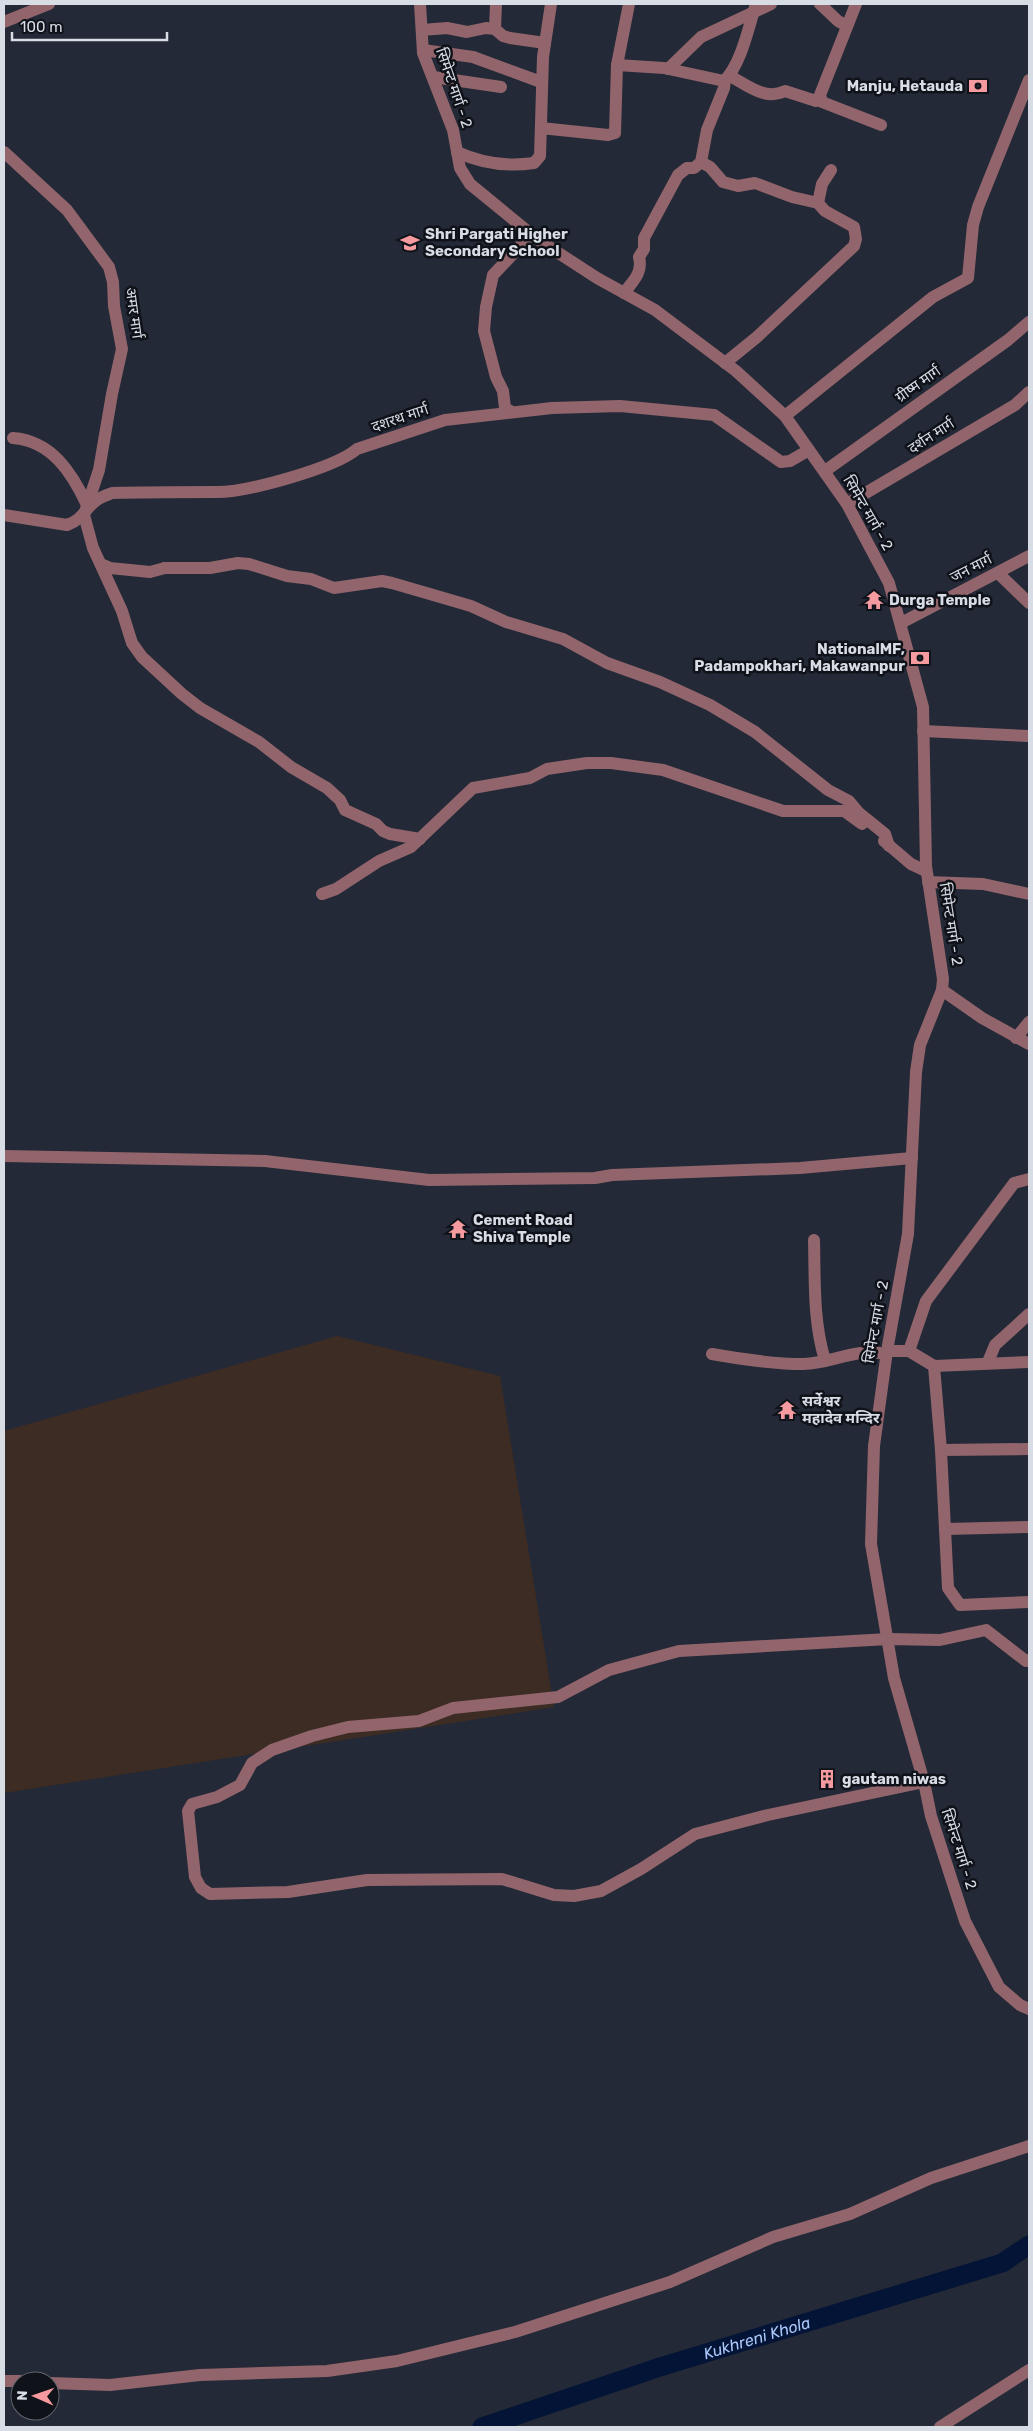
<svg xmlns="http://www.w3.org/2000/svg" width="1033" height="2431" viewBox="0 0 1033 2431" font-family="Rubik,'Noto Sans Devanagari',sans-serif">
<rect width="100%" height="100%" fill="#232936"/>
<path fill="#3d2c23" d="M337,1336l163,40 54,331 -550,86v-362z"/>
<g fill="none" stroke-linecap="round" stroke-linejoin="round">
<path stroke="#041436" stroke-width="19" id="s1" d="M482,2427l178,-60 342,-104 27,-18"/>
<g stroke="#92656c" stroke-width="12">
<path d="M420,4l3,49 30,77 7,38 10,16 67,55 60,39 58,32 81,61 49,45 62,88 42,79 34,124 3,159 17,113 -1,11 -22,55 -4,27 -8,162 -21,117 -13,95 -3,98 23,134 30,104 7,34 34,105 34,66 21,18 9,4"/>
<path d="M496,4l-1,25 8,7 7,2 35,5"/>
<path d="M820,4l18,17 9,5"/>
<path d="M856,4l-36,91 2,7 59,23"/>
<path d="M4,22l45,-18"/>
<path d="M422,30l25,-2 20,4 19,-4 9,1"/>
<path d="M423,50l50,7 68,25"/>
<path d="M617,65l47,3 60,13c17,-16 25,-55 32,-77"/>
<path d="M668,69l33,-32 70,-33"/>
<path d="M730,76c17,9 35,25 55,15l31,10 4,-5"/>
<path d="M433,77l68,10"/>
<path d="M541,128l67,7 7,-2 2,-68 12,-61"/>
<path d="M4,152l63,58 42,57 4,15 1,24 8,43 -10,45 -13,76 -15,45 9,33 29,63 10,32 10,14 40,37 18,14 59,34 32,25 36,21 13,12 5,10 31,14 7,7 7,3 30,5"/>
<path d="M457,152c26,12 50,15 77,11l6,-7 3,-99 8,-53"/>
<path d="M701,162l9,5 13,15 15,4 17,-3 37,14 26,6"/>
<path d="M624,293c9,-12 19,-20 15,-36l5,-8v-11l34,-63 9,-7h7l7,-6 6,-32 17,-42 1,-8"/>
<path d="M725,363l32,-26 97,-91 2,-7 -2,-12 -29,-16 -7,-8 4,-19 9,-14"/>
<path d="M510,411l-5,-3 -2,-17 -7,-14 -12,-46 2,-24 7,-32 38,-40"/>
<path d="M785,416l148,-119 35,-19 5,-53 5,-18 51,-127"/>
<path d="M13,438c39,3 59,35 74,67"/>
<path d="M825,471l183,-131 21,-18"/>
<path d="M847,504l168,-99 14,-13"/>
<path d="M4,515l63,10c17,-6 18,-17 30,-25 4,-3 10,-5 15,-7 35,-1 69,-1 103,-1 30,1 120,-24 142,-43l88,-29 107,-12 68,-2 94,9 67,47 9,-1 19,-11"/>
<path d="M101,564l9,4 40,4 15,-4"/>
<path d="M164,568h46l28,-5 11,1 38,12 24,3 23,9 48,-7 10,2 79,23 35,16 57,17 44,24 53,19 50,23 45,27 73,58 21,11 10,12 26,21 4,12"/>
<path d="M998,573l31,30"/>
<path d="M901,623l128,-67"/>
<path d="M923,731l106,5"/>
<path d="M884,841l27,23 15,7"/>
<path d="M928,882l55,2 46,10"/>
<path d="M322,894l14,-5 43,-28 32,-14 62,-59 57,-10 17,-9 40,-6h24l52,7 120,41h61l18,13"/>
<path d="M942,990l40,28 47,26"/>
<path d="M1016,1038l13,-16"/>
<path d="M4,1156l261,5 164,19 166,-2 17,-3 188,-7 112,-10"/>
<path d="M814,1240c1,39 -1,82 11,120"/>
<path d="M887,1351h22l25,15 95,-4"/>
<path d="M909,1351l17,-50 88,-118 15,-4"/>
<path d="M712,1354c28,5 63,10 91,10 32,-1 48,-16 83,-10"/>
<path d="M988,1362l7,-17 34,-31"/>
<path d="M934,1366l7,84"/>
<path d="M1029,1449l-88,1 7,138 12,17 69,-3"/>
<path d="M945,1529l84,-2"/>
<path d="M924,1782l-156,33 -73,19 -54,35 -40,22 -27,5 -20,-1 -52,-16 -135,1 -79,12 -78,2 -9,-6 -6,-11 -7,-66 4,-7 25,-7 23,-12 12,-22 20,-13 40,-14 36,-9 71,-6 34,-13 105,-11 51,-27 70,-19 209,-12 52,1 46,-10 40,31 3,-1"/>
<path d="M4,2381h16"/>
<path d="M50,2383l60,2 90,-10 127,-4 70,-10 118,-29 155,-50 103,-45 77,-23 81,-36 98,-32"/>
<path d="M940,2427l89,-57"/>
</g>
</g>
<defs>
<g id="bank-bare" transform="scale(1.5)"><path d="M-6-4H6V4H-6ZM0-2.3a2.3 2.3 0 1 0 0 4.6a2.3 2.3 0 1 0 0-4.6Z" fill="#f59b9f" stroke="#0f1218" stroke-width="2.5" paint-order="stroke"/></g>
<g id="school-bare" transform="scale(1.5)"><path d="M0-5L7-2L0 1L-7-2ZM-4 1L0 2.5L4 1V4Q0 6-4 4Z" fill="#f59b9f" stroke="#0f1218" stroke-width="2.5" paint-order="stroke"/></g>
<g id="temple-bare" transform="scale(1.5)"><path d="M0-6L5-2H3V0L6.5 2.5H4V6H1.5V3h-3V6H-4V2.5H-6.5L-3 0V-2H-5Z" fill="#f59b9f" stroke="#0f1218" stroke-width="2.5" paint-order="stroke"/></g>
<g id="building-bare" transform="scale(1.5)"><path d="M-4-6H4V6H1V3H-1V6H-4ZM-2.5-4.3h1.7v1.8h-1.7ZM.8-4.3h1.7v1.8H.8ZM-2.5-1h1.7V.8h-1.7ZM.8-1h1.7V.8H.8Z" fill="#f59b9f" stroke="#0f1218" stroke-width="2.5" paint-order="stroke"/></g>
</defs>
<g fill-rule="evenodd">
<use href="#bank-bare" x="978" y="86"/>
<use href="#school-bare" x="410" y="243"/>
<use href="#temple-bare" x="874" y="600"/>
<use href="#bank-bare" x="920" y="658"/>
<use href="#temple-bare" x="458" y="1229"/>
<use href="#temple-bare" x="787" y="1410"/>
<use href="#building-bare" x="827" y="1779"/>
</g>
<g text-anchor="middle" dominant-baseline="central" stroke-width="5" stroke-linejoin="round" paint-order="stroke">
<g font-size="15" font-weight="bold" fill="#d8dce5" stroke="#0f1218" text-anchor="start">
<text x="963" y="86" text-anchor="end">Manju, Hetauda</text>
<text x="425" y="234">Shri Pargati Higher<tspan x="425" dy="17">Secondary School</tspan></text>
<text x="889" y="600">Durga Temple</text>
<text x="905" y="649" text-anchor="end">NationalMF,<tspan x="905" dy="17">Padampokhari, Makawanpur</tspan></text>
<text x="473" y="1220">Cement Road<tspan x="473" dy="17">Shiva Temple</tspan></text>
<text x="802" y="1401">सर्वेश्वर<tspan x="802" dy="17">महादेव मन्दिर</tspan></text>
<text x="842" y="1779">gautam niwas</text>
</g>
<g font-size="15" fill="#d8dce5" stroke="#0f1218">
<text transform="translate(454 88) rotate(71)">सिमेन्ट मार्ग - 2</text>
<text transform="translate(134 313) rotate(82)">अमर मार्ग</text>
<text transform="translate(918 384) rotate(-35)">ग्रीष्म मार्ग</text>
<text transform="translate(400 418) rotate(-19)">दशरथ मार्ग</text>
<text transform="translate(931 436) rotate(-33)">दर्शन मार्ग</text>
<text transform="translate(868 513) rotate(60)">सिमेन्ट मार्ग - 2</text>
<text transform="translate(971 568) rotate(-27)">जन मार्ग</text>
<text transform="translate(951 924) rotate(81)">सिमेन्ट मार्ग - 2</text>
<text transform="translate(876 1322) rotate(-80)">सिमेन्ट मार्ग - 2</text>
<text transform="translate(959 1849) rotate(72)">सिमेन्ट मार्ग - 2</text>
</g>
<g font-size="16" font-style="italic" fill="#aac7fa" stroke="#0f1218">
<text stroke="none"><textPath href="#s1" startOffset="289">Kukhreni Khola</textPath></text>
</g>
</g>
<rect width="1033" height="2431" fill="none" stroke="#d8dce5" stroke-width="10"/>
<g transform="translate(35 2396) rotate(272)"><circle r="24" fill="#0f1218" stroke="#5f636a"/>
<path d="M0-4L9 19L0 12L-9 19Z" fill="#f59b9f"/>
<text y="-8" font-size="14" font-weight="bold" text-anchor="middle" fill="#d8dce5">N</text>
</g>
<path d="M12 32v8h155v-8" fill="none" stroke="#d8dce5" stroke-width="2.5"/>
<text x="20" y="32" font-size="15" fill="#d8dce5" stroke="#0f1218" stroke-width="4" paint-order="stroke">100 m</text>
</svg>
